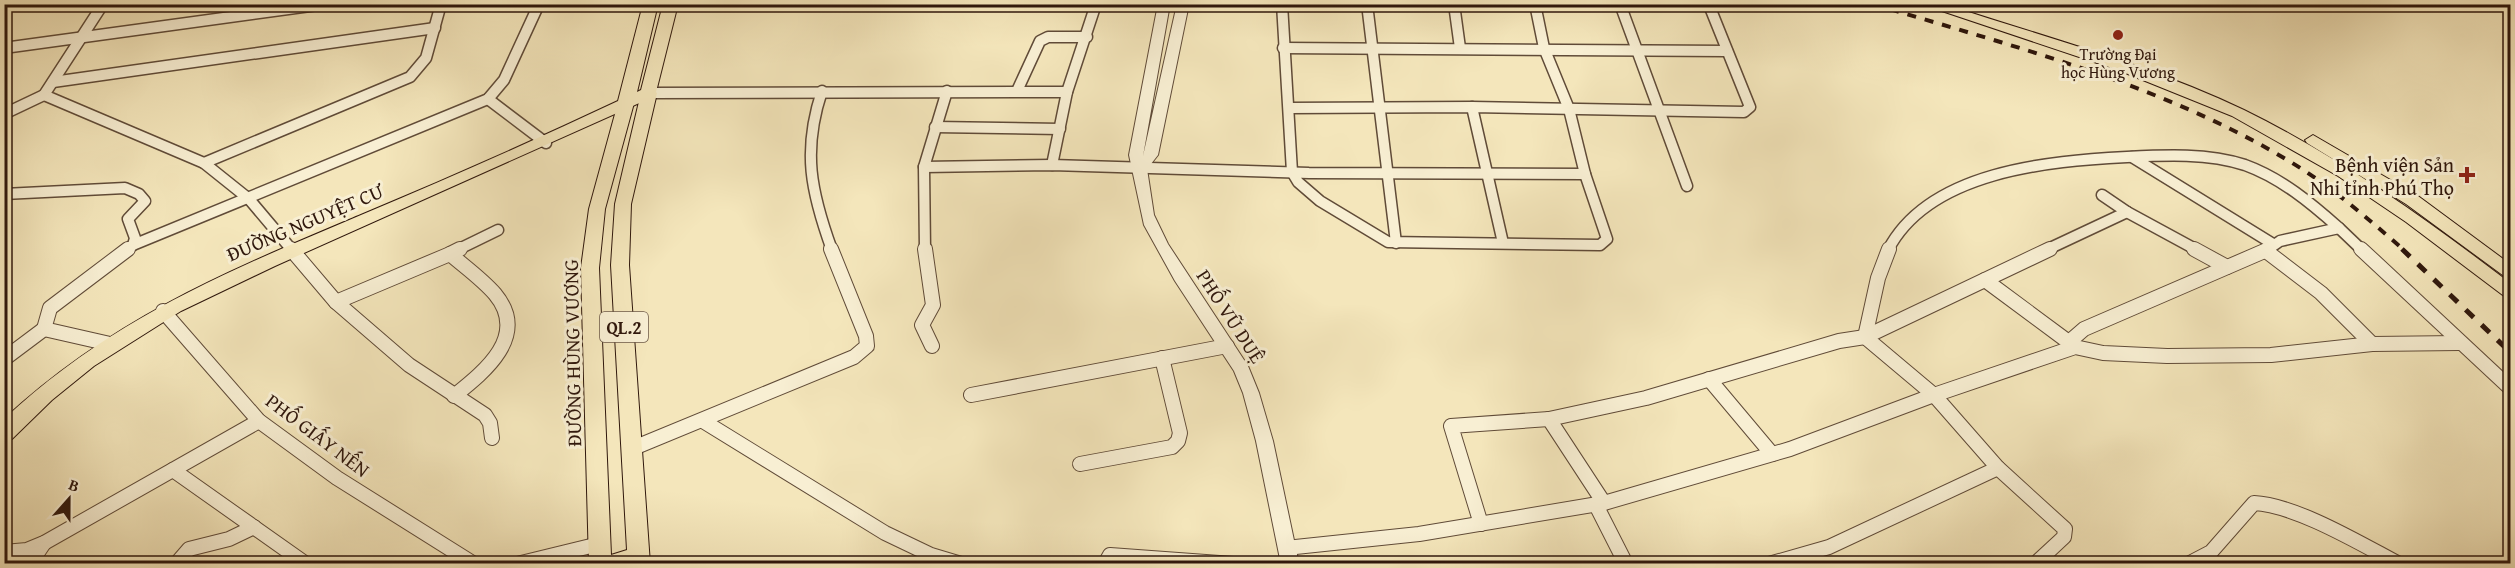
<svg xmlns="http://www.w3.org/2000/svg" width="2515" height="568" viewBox="0 0 2515 568" font-family="'Gentium Book Plus',serif">
<rect width="100%" height="100%" fill="#f4e6bb"/>
<filter id="stains"><feTurbulence type="fractalNoise" baseFrequency=".00333" numOctaves="4"/><feColorMatrix values="0 0 0 0 .2 0 0 0 0 .09 0 0 0 0 .02 0 0 0 .5 -.17"/></filter>
<radialGradient id="worn" r=".72"><stop offset=".6" stop-color="#630" stop-opacity="0"/><stop offset="1" stop-color="#630" stop-opacity=".3"/></radialGradient>
<g fill="none" stroke-linecap="round" stroke-linejoin="round">
<g stroke="#604b38" stroke-width="13">
<g id="minor-far1">
<path d="M103,4l-59,91 160,68 45,36 43,51"/>
<path d="M1282,4l10,168 6,10 22,19 68,41 212,3 7,-6 -22,-65 -16,-65 -25,-61 -9,-44"/>
<path d="M1367,4l29,239"/>
<path d="M1454,4l6,44"/>
<path d="M1620,4l67,182"/>
<path d="M4,48l321,-44"/>
<path d="M1283,48l444,3"/>
<path d="M53,82l382,-54"/>
<path d="M822,91c-20,60 -11,101 10,159"/>
<path d="M1017,91l23,-50 8,-4h39"/>
<path d="M649,93l418,-1"/>
<path d="M488,99l58,44"/>
<path d="M1472,107l31,136"/>
<path d="M1290,108l182,-1 272,5 6,-5 -39,-97"/>
<path d="M4,114l40,-19"/>
<path d="M935,127l125,2"/>
<path d="M2132,157l141,87"/>
<path d="M204,163l206,-86 16,-19 15,-54"/>
<path d="M1052,165l15,-73 29,-88"/>
<path d="M924,167l128,-2 257,8 276,1"/>
<path d="M4,194l121,-6 14,6 6,7 -17,18 7,19 -2,7"/>
<path d="M2127,212l70,38"/>
<path d="M126,250l7,-5 355,-146 16,-19 35,-76"/>
<path d="M457,250l41,-20"/>
<path d="M925,250l-1,-83 23,-76"/>
<path d="M1888,250c41,-79 161,-89 239,-93 39,-2 81,-4 118,8 36,13 66,38 94,63"/>
<path d="M2046,250l81,-38 -25,-17"/>
<path d="M2267,250l13,-9 59,-13 23,22"/>
</g>
</g>
<g stroke="#604b38" stroke-width="16">
<g id="minor">
<path d="M291,249l45,53 73,63 76,50 5,8 2,15"/>
<path d="M925,249l8,56 -11,20 10,21"/>
<path d="M1889,249l-11,29 -13,59 69,58 64,73"/>
<path d="M2194,249l33,18"/>
<path d="M2361,249l149,139"/>
<path d="M2266,251l55,42 51,51"/>
<path d="M450,254l10,-5"/>
<path d="M1985,280l89,66"/>
<path d="M336,302l114,-48c15,13 32,25 45,40 35,42 -11,78 -41,102"/>
<path d="M163,311l96,110 78,57 137,86"/>
<path d="M2069,342l15,-13 185,-80"/>
<path d="M110,344l-66,-15 6,-21 78,-59"/>
<path d="M4,359l40,-30"/>
<path d="M1709,379l63,75"/>
<path d="M971,395l256,-49"/>
<path d="M1549,419l55,84"/>
<path d="M703,421l182,112 46,22 30,9"/>
<path d="M631,449l223,-92 13,-11 -1,-10 -35,-87"/>
<path d="M1080,464l92,-17 6,-6 2,-8 -18,-75"/>
<path d="M173,470l133,94"/>
<path d="M1596,505l30,59"/>
<path d="M1481,524l-30,-98 98,-7 97,-21 193,-57 26,-4 185,-88"/>
<path d="M1286,548l133,-14 185,-31 186,-54 144,-54 141,-48 28,6 64,3 104,-1 101,-11 87,-1"/>
<path d="M4,552l23,-2 17,-7 215,-122"/>
<path d="M30,564l14,-21"/>
<path d="M176,564l13,-15 40,-10 25,-12"/>
<path d="M517,564l82,-20"/>
<path d="M1105,564l5,-9 123,9"/>
<path d="M1769,564l60,-17 169,-79 67,61 -1,8 -29,27"/>
<path d="M2188,564l23,-12 43,-49c42,2 107,41 145,61"/>
</g>
</g>
<g stroke="#604b38" stroke-width="2">
<g id="tertiary">
<path d="M4,4h18l-18,5z"/>
<path d="M1158,4h12l-27,152 34,-152h12l-31,151 -11,14 7,46 14,29 80,122 11,27 14,48 26,123h-18l-25,-123 -13,-48 -9,-22 -59,-90 -31,-56 -15,-70z"/>
</g>
</g>
<g stroke="#2f170c" stroke-width="2">
<g id="primary">
<path d="M1921,4h23c100,33 204,60 300,106 96,47 182,109 266,173v15l-6,-2 -98,-74 -68,-46 -106,-60 -114,-46z"/>
<path d="M649,88l8,5 -26,111 -2,61 21,299h-61l-8,-296 8,-59 29,-106 3,-3h10l3,3 -29,106 -6,59 12,287 16,-5 -16,-285 4,-61 26,-111z"/>
<path d="M2313,135l105,61 92,68v14l-6,-2 -98,-72 -99,-61 -2,-3z"/>
</g>
</g>
<g stroke="#2f170c" stroke-width="2">
<path id="trunk" d="M643,4h15l-21,88 4,-2 22,-86h15l-23,92 -380,170 -94,45 -87,55 -42,34 -40,39 -8,2v-22c109,-101 222,-147 357,-204 86,-36 172,-74 257,-114z"/>
</g>
<use href="#minor-far1" stroke="#f8efd3" stroke-width="10"/>
<use href="#minor" stroke="#f8efd3" stroke-width="14"/>
<use href="#tertiary" fill="#f8efd3" fill-rule="evenodd"/>
<use href="#primary" fill="#f4e6bb" fill-rule="evenodd"/>
<use href="#trunk" fill="#f4e6bb" fill-rule="evenodd"/>
<path stroke="#2f170c" stroke-width="4" stroke-dasharray="9 9" stroke-linecap="butt" d="M1873,4c142,43 288,80 416,157 42,25 78,57 115,89"/>
<path stroke="#2f170c" stroke-width="5" stroke-dasharray="11 11" stroke-linecap="butt" d="M2402,249l108,103"/>
</g>
<g fill="#8f2418" stroke="#f8efd3" stroke-width="2">
<circle cx="2118" cy="35" r="6"/>
<path d="M2464 166h6v6h6v6h-6v6h-6v-6h-6v-6h6z"/>
</g>
<g text-anchor="middle" dominant-baseline="central" stroke-width="6" stroke-linejoin="round" paint-order="stroke">
<g font-size="16" fill="#2f170c" stroke="#f8efd3">
<text x="2118" y="54">Trường Đại<tspan x="2118" dy="18">học Hùng Vương</tspan></text>
</g>
<rect fill="#f8efd3" stroke="#6b5848" stroke-width="1.5" x="600" y="312" width="48" height="30" rx="4.5"/>
<g font-size="18" font-weight="bold" fill="#2f170c">
<text x="624" y="327">QL.2</text>
</g>
<g font-size="20" fill="#2f170c" stroke="#f8efd3" text-anchor="end">
<text x="2454" y="164">Bệnh viện Sản<tspan x="2454" dy="23">Nhi tỉnh Phú Thọ</tspan></text>
</g>
<g font-size="20" fill="#2f170c" stroke="#f8efd3">
<text transform="translate(305 222) rotate(-23)">ĐƯỜNG NGUYỆT CƯ</text>
<text transform="translate(1231 316) rotate(57)">PHỐ VŨ DUỆ</text>
<text transform="translate(572 353) rotate(-91)">ĐƯỜNG HÙNG VƯƠNG</text>
<text transform="translate(318 435) rotate(37)">PHỐ GIẤY NẾN</text>
</g>
</g>
<rect width="2515" height="568" fill="none" stroke="#f4e6bb" stroke-width="24"/>
<rect x="6" y="6" width="2503" height="556" fill="none" stroke="#2f170c" stroke-width="3"/>
<rect x="12" y="12" width="2491" height="544" fill="none" stroke="#2f170c" stroke-width="1.5"/>
<g transform="translate(69 499) rotate(21)" stroke="#f8efd3" stroke-width="4.5" paint-order="stroke">
<path d="M0-4.5L10 22L0 15L-10 22Z" fill="#2f170c"/>
<text y="-9" font-size="16" font-weight="bold" text-anchor="middle" fill="#2f170c">B</text>
</g>
<rect width="100%" height="100%" filter="url(#stains)"/>
<rect width="100%" height="100%" fill="url(#worn)"/>
</svg>
